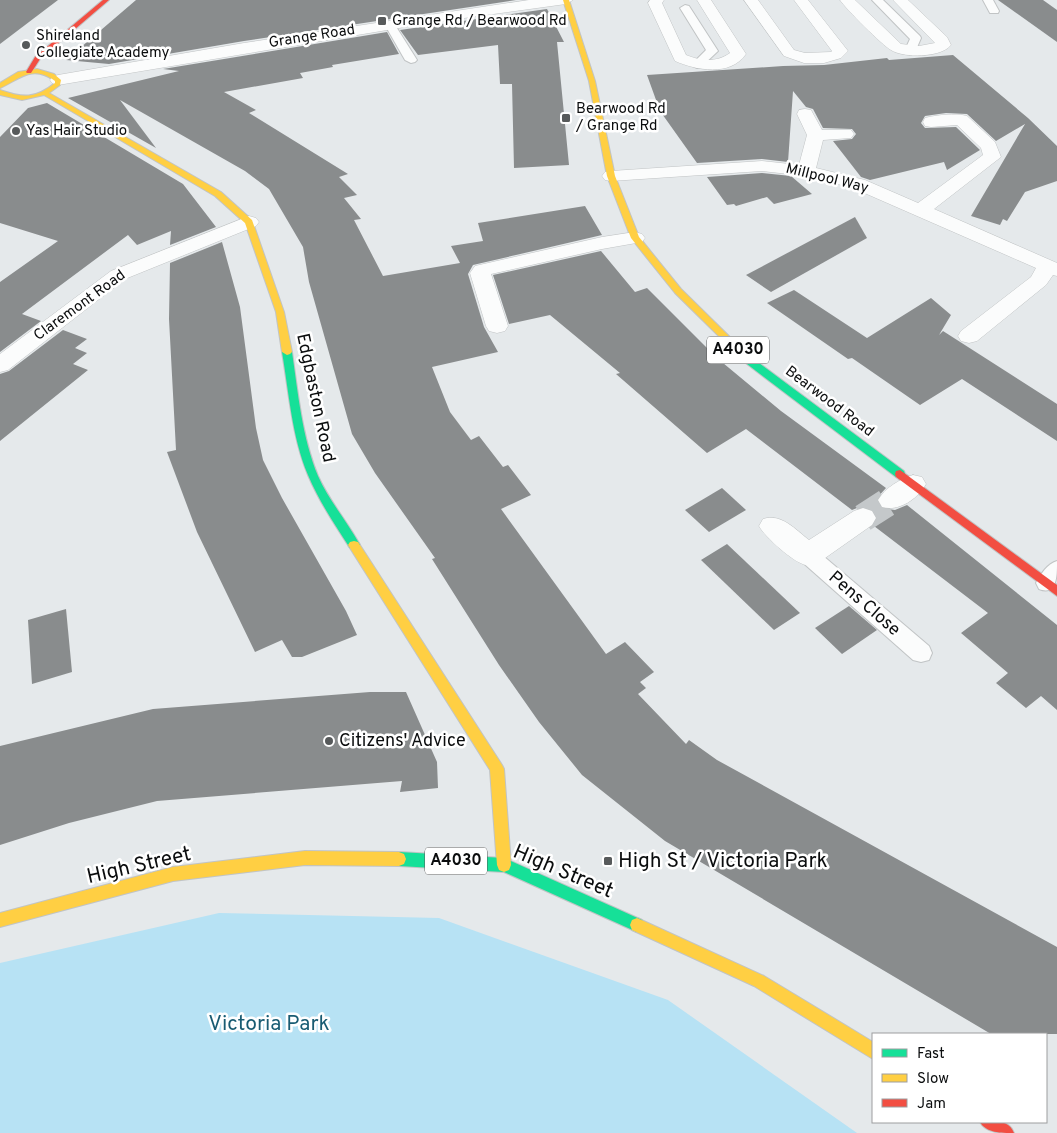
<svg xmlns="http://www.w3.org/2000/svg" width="1057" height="1133" viewBox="0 0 1057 1133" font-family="Overpass,sans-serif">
<rect width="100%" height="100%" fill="#e5e9eb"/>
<path fill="#b7e2f4" d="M219,913l220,5 229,82 189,133h-857v-170z"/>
<g fill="#898c8d">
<path d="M0,0h58l-58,44z"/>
<path d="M136,0h380l-272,41 -135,23 -43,-4z"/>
<path d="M998,0h45l14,10v32z"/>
<path d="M547,9l17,33h-7l12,123 -55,3 -2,-84h-12l-2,-39 -80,10 -18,-25z"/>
<path d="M387,32l12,22 -67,11 1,2 -33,6 3,5 -79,14 32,18 -7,3 99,61 -9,3 18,18 -13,3 17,21 -7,1 29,56 77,-13 -9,-17 32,-5 -5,-18 107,-17 17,29 -129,30 -5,9 16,53 14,25 -66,15 18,45 21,28 8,-4 24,31 5,-2 23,30 -30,14 105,145 19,-12 29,30 -14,10 6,6 -8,6 48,50 3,-4 28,20 340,187v87h-66l-326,-193 -83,-66 -43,-53 -40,-57 -67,-106 3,-1 -60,-85 -23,-39 -43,-152 -6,-35 -34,-58 -24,-18 -125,-71 36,48 -88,-50 111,-27 -16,-2z"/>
<path d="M953,55l75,63 29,28v35l-32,11 -18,29 -4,-2 -3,6 -29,-9 54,-92 -29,17 -29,-27 -21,-1 -21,3 -4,7 4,5 31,-1 24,23 -33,20 -3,-8 -74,18 -9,-3 -28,-36 19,-2 4,-5 -4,-5 -29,-1 -10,-19 -7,-2 -13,-16 -5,71 -26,-3 -65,4 -37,-52 -13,-36 136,-9 41,-1 63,-7 2,2z"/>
<path d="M47,103l136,81 33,43 -46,18 1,-14 -34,14 -9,-10 -106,79 19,7 -41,31v-70l58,-41 -58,-18v-86l28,-29z"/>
<path d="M762,173l29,3 21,18 -38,10 -7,-7 -31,9 -2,-2 -7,1 -20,-28z"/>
<path d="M855,217l12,21 -96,54 -25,-17z"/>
<path d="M222,242l18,65 16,121 7,32 19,38 64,113 11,24 -55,22h-10l-10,-17 -27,12 -58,-120 -30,-80 9,-2 -7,-131 1,-56z"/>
<path d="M601,251l34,41 12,-4 70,70 64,53 105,77 -10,11 4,9 15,2 12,-5 150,120v85l-16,-14 -15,12 -30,-25 12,-10 -47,-40 27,-20 -114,-87 4,-9 -5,-8 -11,-3 -10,4 -106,-81 -39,24 -91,-79 4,-1 -70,-58 -41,9 -16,-49z"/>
<path d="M794,290l73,48 64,-40 20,17 -12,20 4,-4 114,73v37l-95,-62 -42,26 -68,-47 -4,1 -81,-56z"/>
<path d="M63,330l24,9 -12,9 12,5 -14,11 15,6 -88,71v-67l9,-3z"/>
<path d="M722,488l24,22 -37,22 -24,-22z"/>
<path d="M727,544l73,69 -26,17 -73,-70z"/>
<path d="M849,606l28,24 -35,24 -27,-26z"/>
<path d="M66,609l6,63 -40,12 -4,-64z"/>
<path d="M370,692h36l31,70 1,26 -38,4 2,-11 -245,20 -88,22 -69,22v-99l153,-37z"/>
</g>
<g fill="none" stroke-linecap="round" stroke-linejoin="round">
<path stroke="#c4c8ca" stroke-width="28" stroke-dasharray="28 14" stroke-linecap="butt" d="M863,518l28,-18"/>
<g stroke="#c1c4c5" stroke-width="2">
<g id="lane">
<path d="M872,0h11l37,36 1,2 -6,14h-8l-2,-2 5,-11z"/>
<path d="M983,0h10l6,11 -1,2h-8z"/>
<path d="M685,5l4,1 29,45 -17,16 -4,1 -6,-3 15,-15 -26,-42z"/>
<path d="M390,22l5,3 22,35 -2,2 -4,1 -6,-3 -20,-35z"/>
<path d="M808,547l7,2 114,97 3,7 -3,7 -8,2 -8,-2 -112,-99 -3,-6 3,-6z"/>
<path d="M1057,561c0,15 0,35 -18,28l-3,-6c5,-9 11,-19 21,-22z"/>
</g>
</g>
<g stroke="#c1c4c5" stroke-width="1">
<g id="street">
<path d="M529,0h44l-7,4 -131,18 -377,63 -6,-2 -2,-3 2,-3 6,-2 186,-32z"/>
<path d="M650,0h14l-2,3 24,52c15,6 30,8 44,-2l-33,-53h14l35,54c-16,23 -50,16 -71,7l-27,-58z"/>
<path d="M744,0h14l36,50 11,3 26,-1 1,-1 -38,-51h14l40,51 -7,7 -17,5h-20l-20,-7z"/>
<path d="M840,0h15l46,44 18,2 16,-3 -42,-43h15l39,37 4,8c-10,13 -48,13 -60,5 -9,-5 -45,-41 -51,-50z"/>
<path d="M805,109l6,1 11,20h29l3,4 -3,4 -28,2 -7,28 49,12 53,23 65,-48 -2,-7 -24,-23 -26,2 -6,-1 -2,-4 2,-4c12,-3 30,-5 42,-2l28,26 6,15 -67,52 123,54v13l-4,-1 -7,10 -69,56 -8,2 -8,-2 -3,-5 3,-5 70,-54 5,-9 -183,-80 -47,-12 -44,-5 -151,10 -6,-1 -3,-4 3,-4 6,-1 151,-10 37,4 8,-30 -10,-21 2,-4z"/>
<path d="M249,216l7,2 3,4 -3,4 -131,53 -117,91 -8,2v-18l111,-83z"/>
<path d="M635,232l7,2 3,4 -3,4 -40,7 -111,25 17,52 -3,5 -8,2 -8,-2 -3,-5 -16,-53 5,-7 127,-29z"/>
<path d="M913,475l9,2 4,7c-8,15 -28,28 -44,23l-4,-7c7,-12 22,-21 35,-25z"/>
<path d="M863,508l9,3 4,7 -4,7 -54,38c-4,1 -8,3 -12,2 -12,-2 -41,-28 -47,-39l4,-7c18,-6 32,10 46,21l45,-29z"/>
</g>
</g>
<g stroke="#c1c4c5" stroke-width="2">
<g id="fast">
<path d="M287,349l5,3c6,41 10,85 26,124 11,25 29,45 42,69l-2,3h-8c-15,-23 -31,-47 -42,-73 -16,-38 -19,-82 -26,-123z"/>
<path d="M740,349l164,122 1,3 -1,3h-8l-149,-113 -12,-12z"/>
<path d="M399,852l105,6 138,62 2,5 -2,5 -5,2 -133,-60 -105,-6 -5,-2 -2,-5 2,-5z"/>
</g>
</g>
<g stroke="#c1c4c5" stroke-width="2">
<g id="slow">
<path d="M563,0h6l26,81 20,95 24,61 42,52 62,61v4h-6l-62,-61 -44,-55 -24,-62 -18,-95z"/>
<path d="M37,69l17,5 7,6 -1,5 -11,8 172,99 31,28 32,92 8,40 -2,2 -3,1 -5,-3 -6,-40 -31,-89 -30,-27 -171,-101 -22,5 -22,-5v-5c23,8 35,9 55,-7v-2c-23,-17 -35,-2 -55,7v-5l18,-11z"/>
<path d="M354,541l4,1 144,223 2,4 7,96 -2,5 -5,2 -5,-2 -2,-5 -7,-95 -140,-222 -2,-3 2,-3z"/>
<path d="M305,851l94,1 5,2 2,5 -2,5 -5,2 -94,-1 -132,16 -173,46v-14l173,-46z"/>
<path d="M637,918l127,58 109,66v17l-119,-73 -122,-56 -2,-5 2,-5z"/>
</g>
</g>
<g stroke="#c1c4c5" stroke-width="2">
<g id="jam">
<path d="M103,0h6l-69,59 -9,14h-4l-1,-1 9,-15z"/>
<path d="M900,470l157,115v11l-161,-119 -1,-3 1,-3z"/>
<path d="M980,1122c13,-1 29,-3 34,11 -13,0 -28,0 -34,-11z"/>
</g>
</g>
<use href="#lane" fill="#fbfcfc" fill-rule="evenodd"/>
<use href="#street" fill="#fbfcfc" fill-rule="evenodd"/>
<use href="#fast" fill="#16e098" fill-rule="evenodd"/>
<use href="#slow" fill="#ffcf43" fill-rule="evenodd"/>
<use href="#jam" fill="#f24e42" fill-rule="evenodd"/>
</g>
<g fill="#575a5b" stroke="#fff" stroke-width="2">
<rect x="377" y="16" width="10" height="10" rx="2.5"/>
<circle cx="26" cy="45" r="5"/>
<rect x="561" y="113" width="10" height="10" rx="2.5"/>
<circle cx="16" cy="131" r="5"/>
<circle cx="329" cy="741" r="5"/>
<rect x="603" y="856" width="10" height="10" rx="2.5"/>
</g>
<g text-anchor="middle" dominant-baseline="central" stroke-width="5" stroke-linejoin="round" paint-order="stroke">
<g font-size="15" fill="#0b0d0e" stroke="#fff" text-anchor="start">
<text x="392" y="21">Grange Rd / Bearwood Rd</text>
<text x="36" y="36">Shireland<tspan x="36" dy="17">Collegiate Academy</tspan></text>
<text x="576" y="109">Bearwood Rd<tspan x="576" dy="17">/ Grange Rd</tspan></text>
<text x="26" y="131">Yas Hair Studio</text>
</g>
<g font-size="15" fill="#0b0d0e" stroke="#fff">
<text transform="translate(312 37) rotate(-9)">Grange Road</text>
<text transform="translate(827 179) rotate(14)">Millpool Way</text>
<text transform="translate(80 306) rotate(-36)">Claremont Road</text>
<text transform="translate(829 402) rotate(37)">Bearwood Road</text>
</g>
<g fill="#fff" stroke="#545656" stroke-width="1">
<rect x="707" y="336.5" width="62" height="27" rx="4"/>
<rect x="425" y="847.5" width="62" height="27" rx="4"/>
</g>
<g font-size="16" font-weight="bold" fill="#0b0d0e">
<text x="738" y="350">A4030</text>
<text x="456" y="861">A4030</text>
</g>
<g font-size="18" fill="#0b0d0e" stroke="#fff">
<text transform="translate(315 398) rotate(78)">Edgbaston Road</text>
<text transform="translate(864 604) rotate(41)">Pens Close</text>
</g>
<g font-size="18" fill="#0b0d0e" stroke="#fff" text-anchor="start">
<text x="339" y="741">Citizens' Advice</text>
</g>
<g font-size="21" fill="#0b0d0e" stroke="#fff" text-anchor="start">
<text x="618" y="861">High St / Victoria Park</text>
</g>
<g font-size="21" fill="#0b0d0e" stroke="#fff">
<text transform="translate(139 866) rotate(-13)">High Street</text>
<text transform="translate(563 872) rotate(23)">High Street</text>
</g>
<g font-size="21" fill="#195c73" stroke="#fff">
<text x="269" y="1024">Victoria Park</text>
</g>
</g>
<rect x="872" y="1033" width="175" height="90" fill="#ffffff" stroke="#9d9e9f"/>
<rect x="882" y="1049" width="25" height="8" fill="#16e098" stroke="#9d9e9f"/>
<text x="917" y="1058" font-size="15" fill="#0b0d0e">Fast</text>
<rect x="882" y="1074" width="25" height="8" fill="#ffcf43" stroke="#9d9e9f"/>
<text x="917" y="1083" font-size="15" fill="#0b0d0e">Slow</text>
<rect x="882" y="1099" width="25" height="8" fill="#f24e42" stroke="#9d9e9f"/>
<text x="917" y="1108" font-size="15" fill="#0b0d0e">Jam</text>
</svg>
